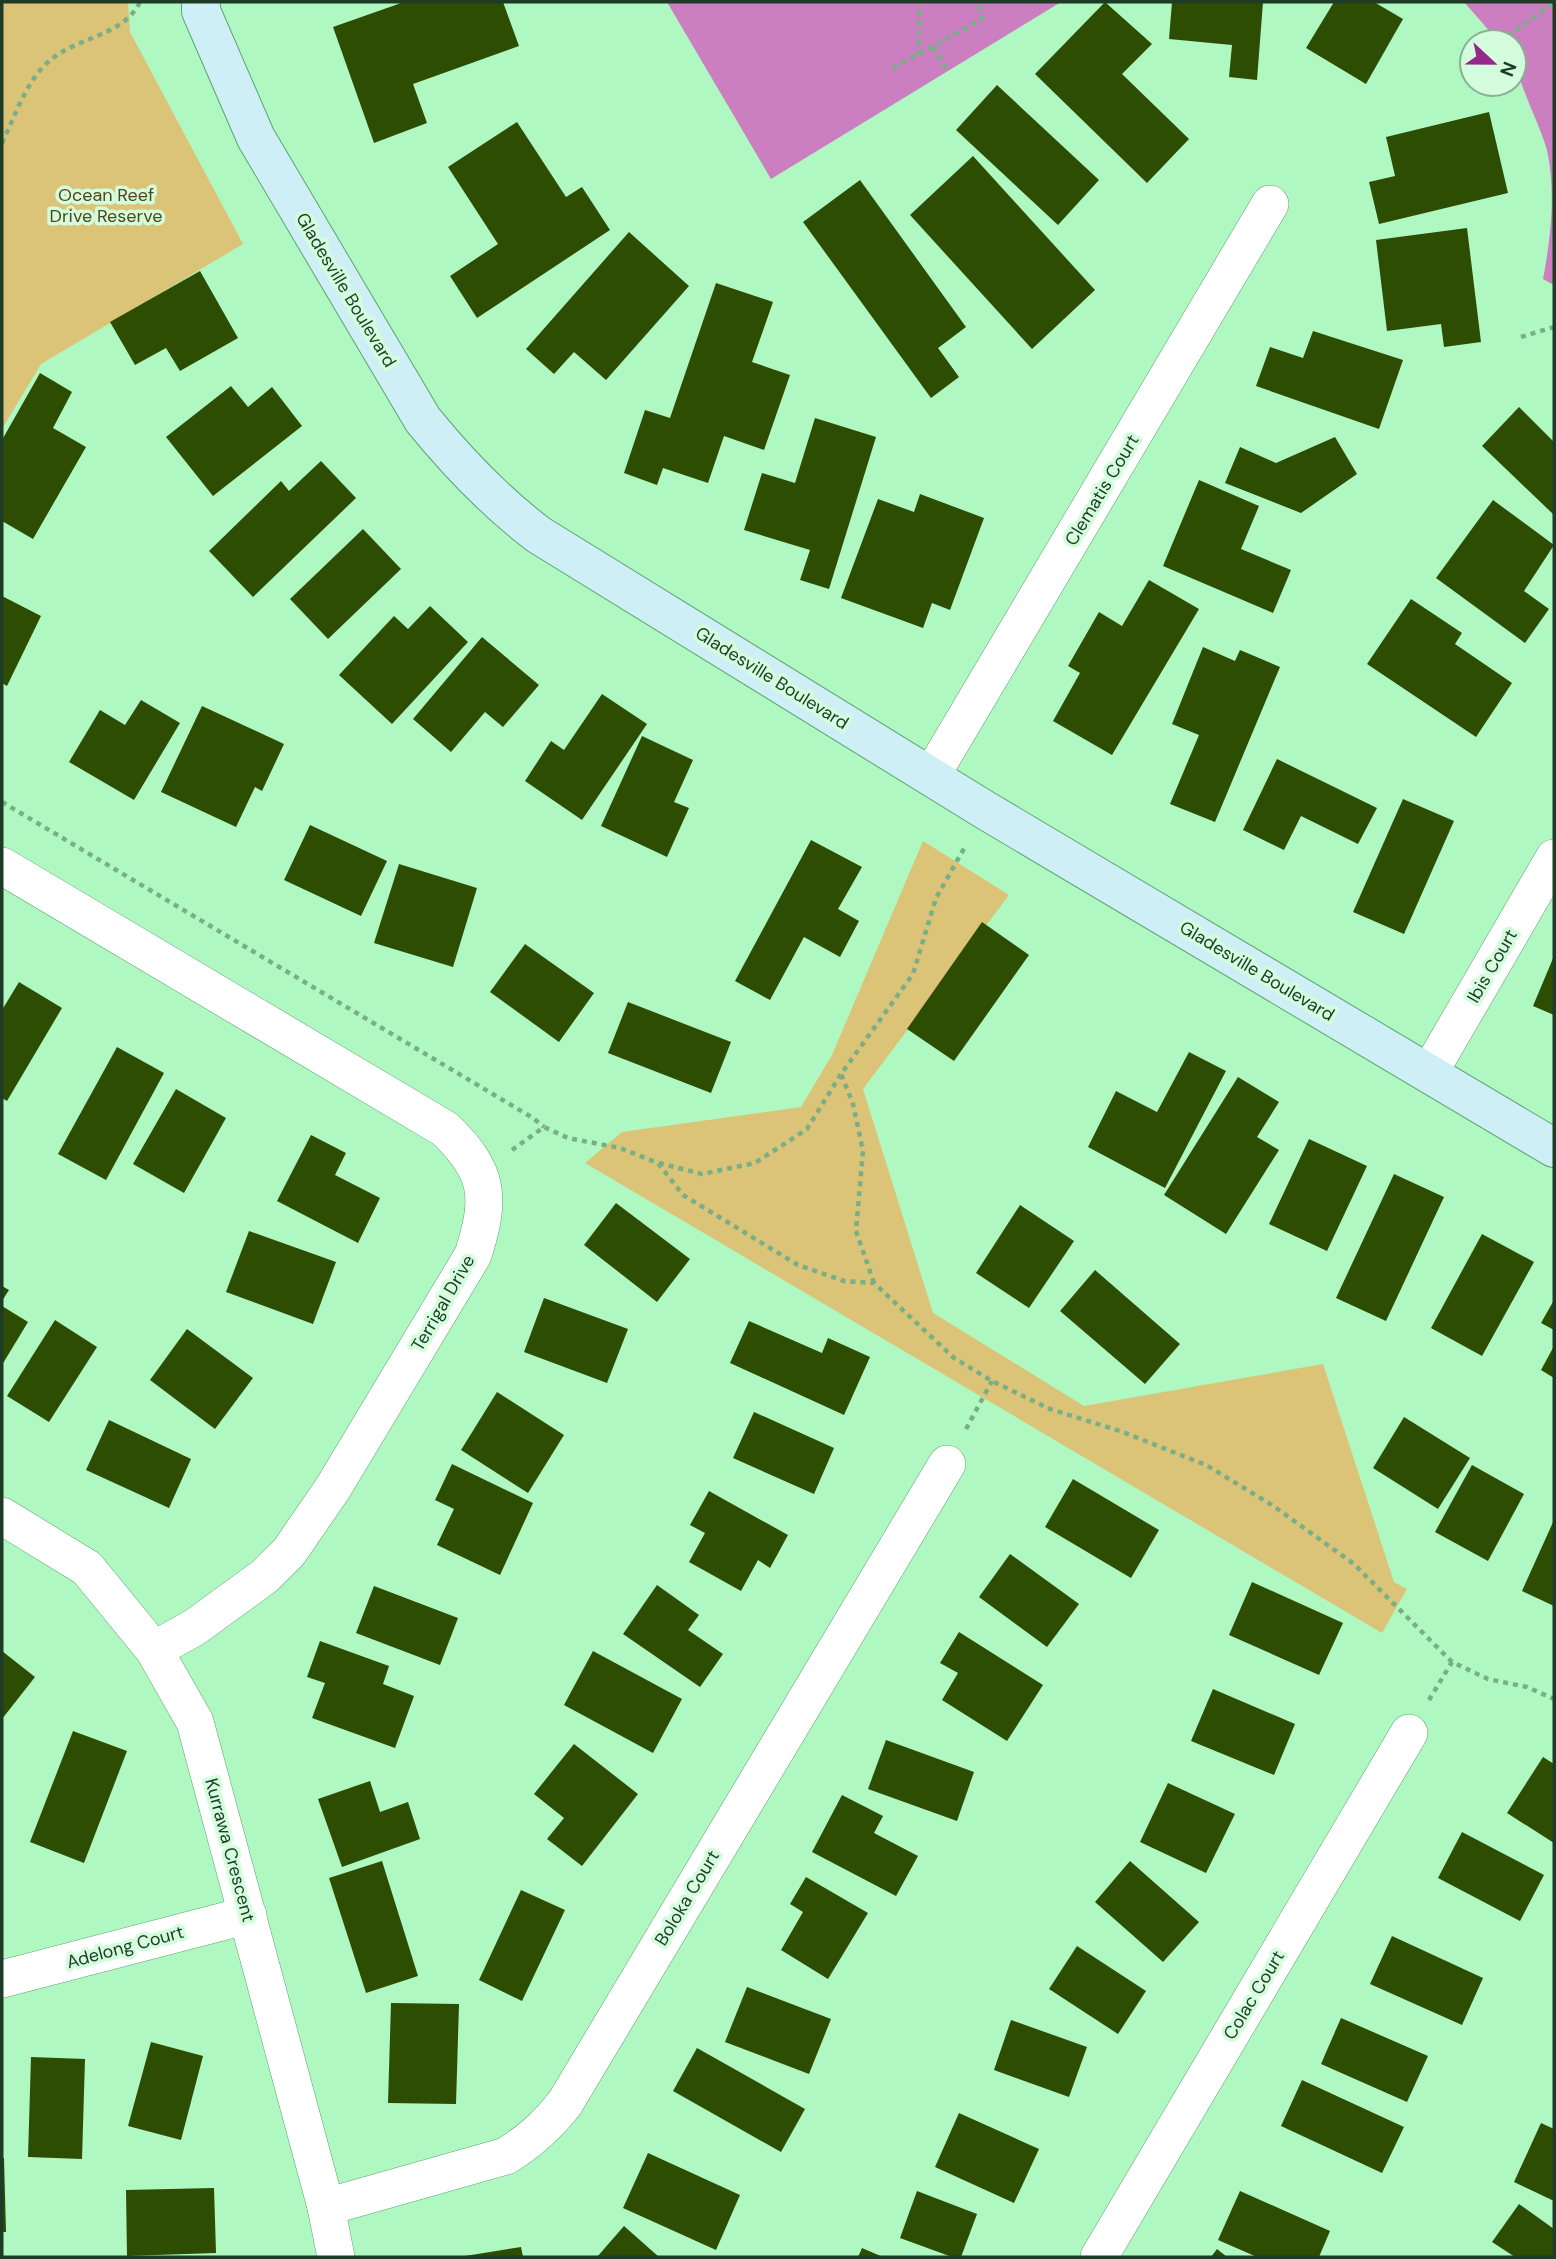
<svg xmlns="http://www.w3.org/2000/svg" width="1556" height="2259" viewBox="0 0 1556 2259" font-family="'DM Sans',sans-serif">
<rect width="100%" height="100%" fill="#b0f8c2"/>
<g fill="#dbc377">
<path d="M2,2h126l2,30 113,212 -202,120 -39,65z"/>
<path d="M923,841l86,54 -146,194 70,224 151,93 239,-42 71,218 13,7 -25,44 -797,-470 37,-31 179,-25 31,-52z"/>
</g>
<g fill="#cb7ec0">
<path d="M667,2h394l-290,177z"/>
<path d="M1464,2h90v283l-11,-6c8,-41 13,-88 4,-129 -11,-37 -33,-69 -33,-108h-15z"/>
</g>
<g fill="#2d4d03">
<path d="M404,2h99l16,44 -106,38 14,39 -53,20 -41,-116z"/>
<path d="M1105,2l47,42 -30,30 67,65 -42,44 -112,-109z"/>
<path d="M1172,2h91l-6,78 -28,-3 3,-32 -63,-6z"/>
<path d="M1334,2h40l29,17 -37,65 -60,-36z"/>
<path d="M997,85l102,95 -41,45 -102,-95z"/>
<path d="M1489,112l19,81 -129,31 -10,-42 26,-6 -9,-39z"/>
<path d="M517,122l49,75 16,-10 28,43 -133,88 -27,-42 48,-32 -50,-77z"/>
<path d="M973,156l122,134 -63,59 -122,-134z"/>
<path d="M860,180l106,147 -28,21 21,29 -28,21 -128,-176z"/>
<path d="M1467,228l14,114 -37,5 -3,-23 -54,7 -11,-91z"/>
<path d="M629,232l60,54 -83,94 -32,-28 -20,22 -28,-25z"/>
<path d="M200,271l38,67 -58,33 -14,-23 -31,17 -25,-43z"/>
<path d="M716,283l57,19 -21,60 38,13 -26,75 -40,-14 -16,47 -45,-15 -6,17 -33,-12 21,-63 25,8z"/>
<path d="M1313,331l90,29 -24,69 -123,-43 14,-39 33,11z"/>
<path d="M40,373l32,19 -19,36 33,19 -53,92 -31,-18v-81z"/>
<path d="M231,386l17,21 24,-20 30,39 -89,70 -47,-59z"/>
<path d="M1519,407l35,35v73l-72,-69z"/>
<path d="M815,418l61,19 -47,152 -29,-9 10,-30 -66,-20 18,-57 33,10z"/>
<path d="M1335,437l22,37 -56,39 -76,-30 15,-36 36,16z"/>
<path d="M321,461l35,37 -103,99 -44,-46 72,-70 8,10z"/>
<path d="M1199,480l60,26 -18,43 50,21 -18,43 -110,-47z"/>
<path d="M920,494l64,24 -34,92 -18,-7 -9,25 -82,-30 37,-99 36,13z"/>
<path d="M1493,500l61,45 -30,46 25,18 -24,34 -89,-65z"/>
<path d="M363,529l38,40 -73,70 -38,-40z"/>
<path d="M1149,580l50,29 -87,146 -59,-34 27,-48 -12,-7 31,-54 23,14z"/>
<path d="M2,596l39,20 -34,70 -5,-3z"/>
<path d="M1411,599l51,34 -7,11 57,39 -36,54 -109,-73z"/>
<path d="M430,606l38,36 -76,82 -53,-49 55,-59 14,13z"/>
<path d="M482,637l57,48 -36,42 -18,-15 -34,40 -38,-33z"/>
<path d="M1203,647l32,14 5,-11 40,17 -65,155 -45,-18 29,-69 -27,-11z"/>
<path d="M602,694l45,30 -65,96 -57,-39 26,-40 13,9z"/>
<path d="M141,700l39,23 -46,77 -65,-38 31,-52 25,15z"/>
<path d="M202,706l82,38 -22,47 -7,-4 -19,40 -75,-35z"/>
<path d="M642,736l51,24 -19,42 15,6 -22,49 -66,-31z"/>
<path d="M1277,759l100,49 -19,36 -57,-28 -17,34 -41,-20z"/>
<path d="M1403,799l51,22 -50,113 -51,-22z"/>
<path d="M310,825l77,36 -26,55 -77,-36z"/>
<path d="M811,840l51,27 -24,42 21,12 -19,36 -36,-20 -34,63 -35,-19z"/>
<path d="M399,864l78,24 -24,79 -79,-24z"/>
<path d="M982,922l47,33 -75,106 -47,-32z"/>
<path d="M525,944l69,49 -35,49 -69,-50z"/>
<path d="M1554,956v59l-21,-9z"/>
<path d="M19,982l43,26 -55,93 -5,-3v-88z"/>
<path d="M628,1002l103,40 -20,51 -103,-40z"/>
<path d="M117,1047l47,26 -58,107 -48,-26z"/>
<path d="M1189,1052l37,19 -61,117 -77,-41 28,-56 41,21z"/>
<path d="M1238,1077l41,25 -22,35 22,13 -53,84 -62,-39z"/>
<path d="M176,1089l50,29 -42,75 -51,-29z"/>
<path d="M311,1135l35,18 -11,22 45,23 -22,45 -81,-42z"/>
<path d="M1309,1139l58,27 -40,85 -58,-27z"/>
<path d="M1394,1174l50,23 -58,124 -50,-23z"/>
<path d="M616,1203l74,56 -33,43 -73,-57z"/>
<path d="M1020,1205l54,36 -45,67 -53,-35z"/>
<path d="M249,1231l87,31 -23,62 -87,-32z"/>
<path d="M1482,1234l52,28 -52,94 -51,-28z"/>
<path d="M1095,1270l85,74 -35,40 -85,-73z"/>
<path d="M2,1286l7,4 -7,11z"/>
<path d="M544,1298l84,31 -21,54 -83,-31z"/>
<path d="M1554,1300v30l-13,-7z"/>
<path d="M2,1306l26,16 -26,43z"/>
<path d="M55,1320l42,27 -48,75 -42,-26z"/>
<path d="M749,1321l73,32 6,-15 42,19 -26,58 -114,-52z"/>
<path d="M187,1329l66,49 -38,51 -65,-49z"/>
<path d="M1554,1346v32l-13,-8z"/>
<path d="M497,1392l67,43 -36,58 -67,-43z"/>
<path d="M754,1412l80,36 -20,46 -81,-36z"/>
<path d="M1404,1417l66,41 -32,51 -65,-41z"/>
<path d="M109,1420l82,39 -22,49 -83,-38z"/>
<path d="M452,1464l81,39 -33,72 -63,-30 17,-36 -19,-9z"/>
<path d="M1472,1465l52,29 -36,67 -53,-29z"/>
<path d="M1073,1479l86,51 -28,48 -86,-51z"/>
<path d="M709,1491l79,44 -18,33 -12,-8 -17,31 -52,-29 16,-29 -15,-8z"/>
<path d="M1554,1520v86l-32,-15z"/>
<path d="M1010,1554l69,50 -32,43 -68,-50z"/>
<path d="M1252,1582l91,41 -24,52 -90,-40z"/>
<path d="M657,1585l42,30 -11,15 35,24 -23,33 -77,-53z"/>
<path d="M374,1586l84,32 -18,47 -84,-32z"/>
<path d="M959,1632l84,53 -36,56 -65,-41 16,-27 -18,-10z"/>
<path d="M320,1641l69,25 -6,18 31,12 -19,52 -83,-30 13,-35 -18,-6z"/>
<path d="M2,1651l33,26 -33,42z"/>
<path d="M593,1651l89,48 -29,54 -89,-48z"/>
<path d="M1213,1689l82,35 -21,51 -83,-34z"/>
<path d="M73,1731l54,20 -43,112 -54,-21z"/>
<path d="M886,1740l88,32 -17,49 -89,-32z"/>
<path d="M574,1744l64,50 -56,72 -35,-27 17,-21 -30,-24z"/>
<path d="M1543,1757l11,7v79l-47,-30z"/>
<path d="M370,1781l10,31 28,-10 12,37 -78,28 -24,-68z"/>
<path d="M1168,1783l67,31 -29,59 -66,-31z"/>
<path d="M842,1795l41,21 -9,17 44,23 -22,40 -84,-44z"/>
<path d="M1462,1832l82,43 -24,46 -82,-43z"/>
<path d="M382,1861l36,115 -52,17 -37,-115z"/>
<path d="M1130,1861l69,61 -36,40 -68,-60z"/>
<path d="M806,1877l62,36 -40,66 -47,-29 22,-38 -13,-8z"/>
<path d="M521,1890l44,20 -43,91 -43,-21z"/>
<path d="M1392,1936l91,42 -21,47 -92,-41z"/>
<path d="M1077,1946l69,45 -28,43 -69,-45z"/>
<path d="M747,1987l84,32 -22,55 -84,-32z"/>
<path d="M391,2003l68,1 -3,100 -68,-1z"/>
<path d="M1341,2018l87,38 -21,46 -86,-38z"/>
<path d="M1011,2020l76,27 -18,50 -75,-27z"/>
<path d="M151,2042l52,14 -22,84 -53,-14z"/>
<path d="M697,2048l108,61 -24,43 -108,-61z"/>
<path d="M31,2057l54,2 -3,100 -54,-2z"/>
<path d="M1302,2080l102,47 -22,46 -101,-47z"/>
<path d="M959,2113l80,36 -25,54 -79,-36z"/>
<path d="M1541,2123l13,6v72l-40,-19z"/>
<path d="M648,2153l92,42 -24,55 -93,-42z"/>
<path d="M2,2158h2l2,74h-4z"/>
<path d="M214,2188l2,65 -89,3 -1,-66z"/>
<path d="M917,2191l60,23 -16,43h-9l-52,-19z"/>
<path d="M1240,2191l90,40 -11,26h-62l-39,-17z"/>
<path d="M1519,2204l35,25v28h-39l-23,-15z"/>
<path d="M624,2226l35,31h-62z"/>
<path d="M521,2247l2,10h-58v-1z"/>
<path d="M862,2248l21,9h-25z"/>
<path d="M1217,2249l10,8h-16z"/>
</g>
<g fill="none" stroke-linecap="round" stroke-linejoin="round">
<g stroke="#5ea371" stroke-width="38">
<g id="street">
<path d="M931,776l339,-572"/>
<path d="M2,866l443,263c45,43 46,69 28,126l-140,233 -44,64 -24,24 -70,51 -41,23"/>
<path d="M1429,1073l125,-215"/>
<path d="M2,1516l85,52 67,82 41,72 131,485 10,50"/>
<path d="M2,1979l246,-64"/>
<path d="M326,2207l180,-51c24,-15 41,-30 59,-53l382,-639"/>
<path d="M1099,2257l310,-524"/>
</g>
</g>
<g stroke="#5ea371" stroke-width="40">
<path id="secondary" d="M201,2v9l55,127 167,282c35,43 71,81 116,115l446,275 569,338"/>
</g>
<g stroke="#78af86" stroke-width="4.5" stroke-dasharray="5 5" stroke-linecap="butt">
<path d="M1500,42l54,-40"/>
<path d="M933,47l13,22"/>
<path d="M919,55v-53"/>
<path d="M893,68l89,-49 -4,-17"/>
<path d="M2,143c13,-27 23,-59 45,-80 27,-26 76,-26 93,-61"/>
<path d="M1521,337l33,-10"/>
<path d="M2,802l531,316 11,9"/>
<path d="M512,1150l32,-23 24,11 52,10 38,15 25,32 115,70 46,16 30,2 80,75 38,23 58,28 70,22 86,34 66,40 82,59 98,98 36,17 39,8 27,12"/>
<path d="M659,1163l43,11 53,-11 52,-34 34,-55"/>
<path d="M874,1283l-18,-52 7,-80 -10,-47 -12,-30 72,-100 23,-76 30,-53"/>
<path d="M966,1429l26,-48"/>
<path d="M1429,1700l23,-38"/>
</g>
<use href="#street" stroke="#fff" stroke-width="37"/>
<use href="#secondary" stroke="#ceeff5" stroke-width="38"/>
</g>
<g text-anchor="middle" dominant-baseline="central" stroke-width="7" stroke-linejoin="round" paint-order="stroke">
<g font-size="18" fill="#54461b" stroke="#d3fddd">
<text x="106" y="195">Ocean Reef<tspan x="106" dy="21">Drive Reserve</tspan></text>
</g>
<g font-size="18" fill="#1e3b26" stroke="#d3fddd">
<text transform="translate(346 290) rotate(59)">Gladesville Boulevard</text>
<text transform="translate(1102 490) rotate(-59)">Clematis Court</text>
<text transform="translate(772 678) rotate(32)">Gladesville Boulevard</text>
<text transform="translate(1492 966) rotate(-60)">Ibis Court</text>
<text transform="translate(1257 971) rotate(31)">Gladesville Boulevard</text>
<text transform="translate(443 1303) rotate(-60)">Terrigal Drive</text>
<text transform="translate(230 1850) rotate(75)">Kurrawa Crescent</text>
<text transform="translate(687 1898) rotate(-59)">Boloka Court</text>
<text transform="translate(125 1947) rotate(-15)">Adelong Court</text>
<text transform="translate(1254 1995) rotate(-59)">Colac Court</text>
</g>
</g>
<rect width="1556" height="2259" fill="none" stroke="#1e3b26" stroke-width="7"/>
<g transform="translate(1493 63) rotate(112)"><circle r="33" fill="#d3fddd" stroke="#8baf94" stroke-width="2"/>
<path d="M0-5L12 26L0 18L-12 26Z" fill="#94288b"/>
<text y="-10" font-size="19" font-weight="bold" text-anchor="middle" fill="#1e3b26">N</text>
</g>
</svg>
